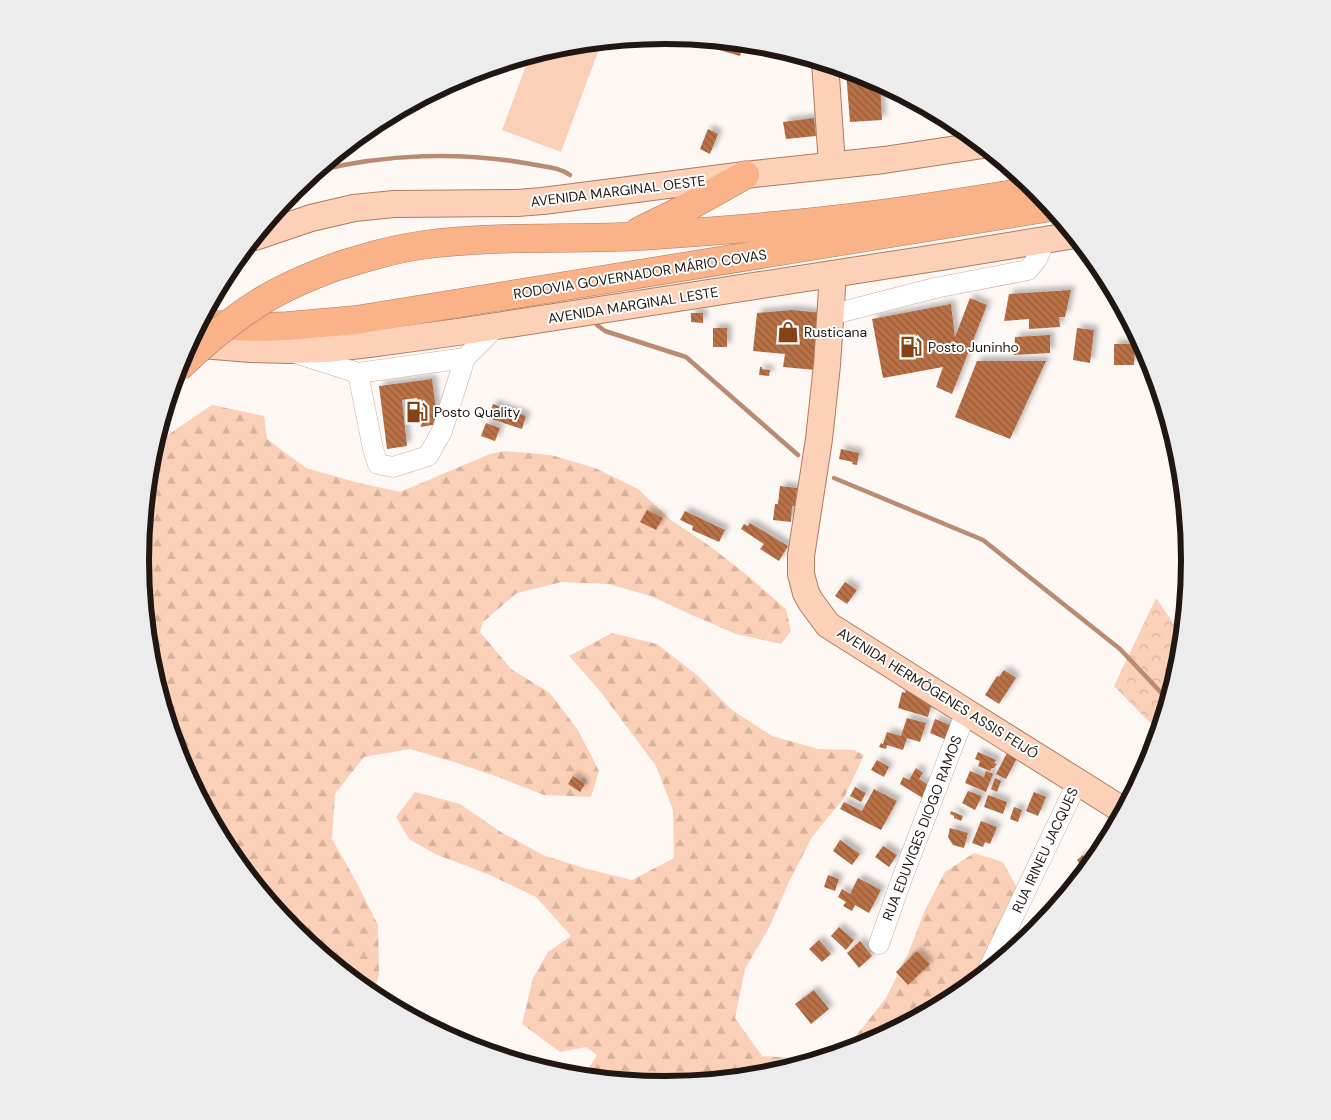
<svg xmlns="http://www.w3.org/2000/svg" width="1331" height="1120" viewBox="0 0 1331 1120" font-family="'DM Sans',sans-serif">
<defs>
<pattern id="forest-firs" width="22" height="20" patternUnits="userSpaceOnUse" patternTransform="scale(1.25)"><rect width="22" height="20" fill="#fbd0b8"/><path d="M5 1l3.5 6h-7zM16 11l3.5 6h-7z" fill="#d7b29d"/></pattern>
<pattern id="park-crowns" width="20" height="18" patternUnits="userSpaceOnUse" patternTransform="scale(1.25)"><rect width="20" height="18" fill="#fbd0b8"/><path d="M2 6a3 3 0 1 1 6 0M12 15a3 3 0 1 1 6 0" fill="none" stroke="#d7b29d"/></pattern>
<pattern id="building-back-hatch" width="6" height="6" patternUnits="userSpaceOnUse" patternTransform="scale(1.25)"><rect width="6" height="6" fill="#b97147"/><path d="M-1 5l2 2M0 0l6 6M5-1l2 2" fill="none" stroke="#965c3a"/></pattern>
<filter id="shadow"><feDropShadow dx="4.5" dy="-4.5" stdDeviation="2.5" flood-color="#0004"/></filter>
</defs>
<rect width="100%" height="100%" fill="#fef8f5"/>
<path fill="#fbd0b8" d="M583,43l16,6 -38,103 -59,-22 28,-75 33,-10z"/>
<g fill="url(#forest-firs)">
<path d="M212,405l52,11 3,23 39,29 49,14 45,10 90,-38 14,-3 47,4 44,13 43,21 33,31 40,27 37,29 38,33 5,22 -10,13 -45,-10 -42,-18 -43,-20 -43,-12 -46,-2 -45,11 -34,29 -3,10 31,37 39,24 28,37 21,41 -8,26 -47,-2 -46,-18 -44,-15 -44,-13 -46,8 -29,37 -3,45 25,44 21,42 1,49 -6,22 -79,-65 -65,-80 -49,-90 -29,-99 -10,-102 9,-101 16,-23z"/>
<path d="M612,633l45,11 40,31 35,35 40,26 46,13 36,1 10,5 -20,43 -32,39 -23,45 -20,46 -24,41 -10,49 27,38 50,3 43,-22 31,-39 22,-44 17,-44 20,-38 29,-19 29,9 19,35 -26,68 -39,32 -91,48 -98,30 -103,10 -82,-8 14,-22 -11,-8 -26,5 -38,-28 11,-46 15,-26 23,-16 -35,-39 -46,-22 -55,-21 -26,-15 -13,-22 19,-25 45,12 41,28 42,23 44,14 45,11 42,-22 -1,-48 -17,-44 -56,-75 -31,-35z"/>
</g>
<path fill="url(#park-crowns)" d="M1156,598l27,39 -3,26 -21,69 -45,-46z"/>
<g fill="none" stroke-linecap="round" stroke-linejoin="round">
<g stroke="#ba8a71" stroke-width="4.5">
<path d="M316,171c69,-17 144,-20 215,-7 14,3 28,3 39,11"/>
<path d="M597,325l8,6 81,26 112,98"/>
<path d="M834,478l149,62 137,109 49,52"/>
</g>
</g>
<g fill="url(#building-back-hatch)" filter="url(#shadow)">
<path d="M675,36l67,7h2l-4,13 -65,-19z"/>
<path d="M846,72h9l12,3 13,7 2,38 -32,2z"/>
<path d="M814,118l2,18 -30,3 -3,-17z"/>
<path d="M708,129l10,5 -8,20 -10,-5z"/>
<path d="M1071,290l-6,27h-6l1,10 -31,2v-10l-25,2 5,-27z"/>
<path d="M970,298l17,7 -35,89 -16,-7 7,-20 -60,11 -11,-59 79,-15 4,33z"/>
<path d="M792,310l30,3 -6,57 -33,-3 2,-13 -32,-3 4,-38z"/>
<path d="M691,313h12v10l-12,-1z"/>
<rect x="713" y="328" width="14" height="19"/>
<path d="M1077,328l17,2 -4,33 -17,-3z"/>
<path d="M1050,335v18l-36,2 1,-18z"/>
<path d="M1114,344h21l-1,21h-20z"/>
<path d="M1144,347l7,12 3,11h-10z"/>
<path d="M977,361h69l-36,78 -55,-22z"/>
<path d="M760,367h2v2l8,1 -1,6 -10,-1z"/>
<path d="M432,379l6,45 -17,3 -4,-29 -15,2 5,46 -20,3 -8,-63z"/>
<path d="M493,404l33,12 -4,13 -34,-11z"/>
<path d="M486,423l14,5 -5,13 -14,-5z"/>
<path d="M841,449l18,4 -2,12 -5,-1 1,-2 -14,-3z"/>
<path d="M780,486l17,2 -2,18h-3l-1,16 -18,-2 2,-16h3z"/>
<path d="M647,510l16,8 -7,12 -16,-8z"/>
<path d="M685,511l40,19 -6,12 -27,-12 1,-4 -13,-6z"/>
<path d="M750,523l38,23 -9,15 -19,-12 4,-5 -23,-15 3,-5 4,2z"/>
<path d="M845,582l12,8 -10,14 -12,-8z"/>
<path d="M1004,670l12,8 -17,26 -14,-9 12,-19 2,1z"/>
<path d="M907,687l25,15 -4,15 -30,-9 4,-16 3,1z"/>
<path d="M907,718l19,5 -6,19 -13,-4 -4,12 -16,-5 -1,4 -7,-2 2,-4 2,1 4,-12 14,4z"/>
<path d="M935,719l20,8 -6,14 -19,-8z"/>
<path d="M978,752l18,8 -2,3 3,1 -3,4h-2l-2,3 -12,-5 2,-5 -5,-2z"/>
<path d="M1007,753l10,5 -11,21 -10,-5z"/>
<path d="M877,760l12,7 -5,10 -13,-7z"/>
<path d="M916,768l7,5 -4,6 12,8 -7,12 -24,-15 3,-7 6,3z"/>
<path d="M970,771l14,6 2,-6 7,3 -7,18 -21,-9z"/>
<path d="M573,776l12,8 -5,8 -12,-8z"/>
<path d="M995,778l6,3 -4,11 -6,-3z"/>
<path d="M855,787l11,6 -5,9 -11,-6z"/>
<path d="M874,789l23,12 -16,29 -41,-21 4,-7 18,9z"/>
<path d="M968,791l14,5 -7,14 -13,-7z"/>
<path d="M1034,792l12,5 -8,19 -12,-5z"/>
<path d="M988,795l19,7 -4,12 -19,-7z"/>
<path d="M1014,807l8,3 -4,12 -8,-3z"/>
<path d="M951,811l12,5 -2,5 -7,-3v-2l-4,-2z"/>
<path d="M1109,819l7,4 -12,21 -3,1 2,4 -3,6 -5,-9z"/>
<path d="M981,821l16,6 -7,17 -5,-2 -2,5 -11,-4z"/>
<path d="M950,828l18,5 -4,15 -11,-3 -5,-8z"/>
<path d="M840,840l20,14 -8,11 -19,-14z"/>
<path d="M883,846l14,9 -8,12 -14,-10z"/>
<path d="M1083,855l8,10 -5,6 -9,-11z"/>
<path d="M828,875l11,4 -4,12 -11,-4z"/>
<path d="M858,878l23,12 -12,23 -14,-8 -3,6 -9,-5 3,-4 -8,-5 4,-8 8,5z"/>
<path d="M839,927l15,13 -8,10 -15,-14z"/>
<path d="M819,940l12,14 -9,8 -13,-13z"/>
<path d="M860,941l12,15 -13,12 -12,-15z"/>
<path d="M917,951l13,13 -22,21 -12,-13z"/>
<path d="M814,990l15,19 -18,15 -16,-20z"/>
</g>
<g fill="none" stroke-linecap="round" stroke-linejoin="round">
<g stroke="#c9ae9f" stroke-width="21">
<g id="minor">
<path d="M830,315l105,-27 93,-18 9,-11 8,-19"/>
<path d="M298,354l60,19 107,-15 31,-31"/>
<path d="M358,373l15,76 5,15 15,3 35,-11 14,-25 23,-73"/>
<path d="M879,944l22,-63 65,-169"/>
<path d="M987,972l91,-191"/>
</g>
</g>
<g stroke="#ae7c5f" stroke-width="28">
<g id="major">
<path d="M825,62l7,103"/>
<path d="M255,237l56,-19 43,-10 40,-4 123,-1 26,-2 202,-26 139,-15 99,-15"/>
<path d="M833,274l-6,91 -8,74 -18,117v18l5,19 5,9 17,23 138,87 158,99"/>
<path d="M189,344l62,5 36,1 39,-1 43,-5 89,-12 477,-74 140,-23"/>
</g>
</g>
<g stroke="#ae7c5f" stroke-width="29">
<g id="highway">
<path d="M639,231l47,-23 59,-33"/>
<path d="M335,267c29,-9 58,-18 88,-22 73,-10 147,-5 220,-9 76,-5 154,-11 230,-21 55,-7 110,-16 165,-25"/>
<path d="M199,324l57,3 31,-1 68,-6 697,-113"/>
</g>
</g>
<use href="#minor" stroke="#fff" stroke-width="20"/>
<use href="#major" stroke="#fcd1b8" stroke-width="26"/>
<use href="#highway" stroke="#fab289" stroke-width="28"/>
<g stroke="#ae7c5f" stroke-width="29" stroke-linecap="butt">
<path id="highway-bridge" d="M178,368c27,-26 55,-50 87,-69 22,-13 46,-23 70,-32"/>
</g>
<use href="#highway-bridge" stroke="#fab289" stroke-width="28"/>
</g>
<defs>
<g id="shop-bare" transform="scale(1.725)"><path d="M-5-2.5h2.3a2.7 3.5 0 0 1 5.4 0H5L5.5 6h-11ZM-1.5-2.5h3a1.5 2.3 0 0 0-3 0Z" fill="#854214" stroke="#fff" stroke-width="2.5" paint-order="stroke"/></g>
<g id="fuel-bare" transform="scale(1.725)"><path d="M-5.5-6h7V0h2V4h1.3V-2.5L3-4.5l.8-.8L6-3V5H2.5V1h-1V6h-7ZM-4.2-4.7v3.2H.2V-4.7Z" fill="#854214" stroke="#fff" stroke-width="2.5" paint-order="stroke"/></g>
</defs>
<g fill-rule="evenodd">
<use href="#shop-bare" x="788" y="332"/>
<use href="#fuel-bare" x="911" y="347"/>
<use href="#fuel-bare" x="417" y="412"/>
</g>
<g text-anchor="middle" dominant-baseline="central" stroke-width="4" stroke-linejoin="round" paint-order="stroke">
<g font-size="14" fill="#211712" stroke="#fff">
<text transform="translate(618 191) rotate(-7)">AVENIDA MARGINAL OESTE</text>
<text transform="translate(640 274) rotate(-9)">RODOVIA GOVERNADOR MÁRIO COVAS</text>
<text transform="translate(633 305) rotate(-9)">AVENIDA MARGINAL LESTE</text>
<text transform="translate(938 693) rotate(32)">AVENIDA HERMÓGENES ASSIS FEIJÓ</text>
<text transform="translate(922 828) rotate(-69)">RUA EDUVIGES DIOGO RAMOS</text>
<text transform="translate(1045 850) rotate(-65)">RUA IRINEU JACQUES</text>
</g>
<g font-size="14" fill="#211712" stroke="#fff" text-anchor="start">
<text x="804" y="332">Rusticana</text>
<text x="928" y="347">Posto Juninho</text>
<text x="434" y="412">Posto Quality</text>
</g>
</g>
<path d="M0 0H1331V1120H0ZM149 560a516 516 0 1 1 1032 0a516 516 0 1 1-1032 0Z" fill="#edecec" fill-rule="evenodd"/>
<path fill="none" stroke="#211712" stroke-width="6" d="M149 560a516 516 0 1 1 1032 0a516 516 0 1 1-1032 0Z"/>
</svg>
